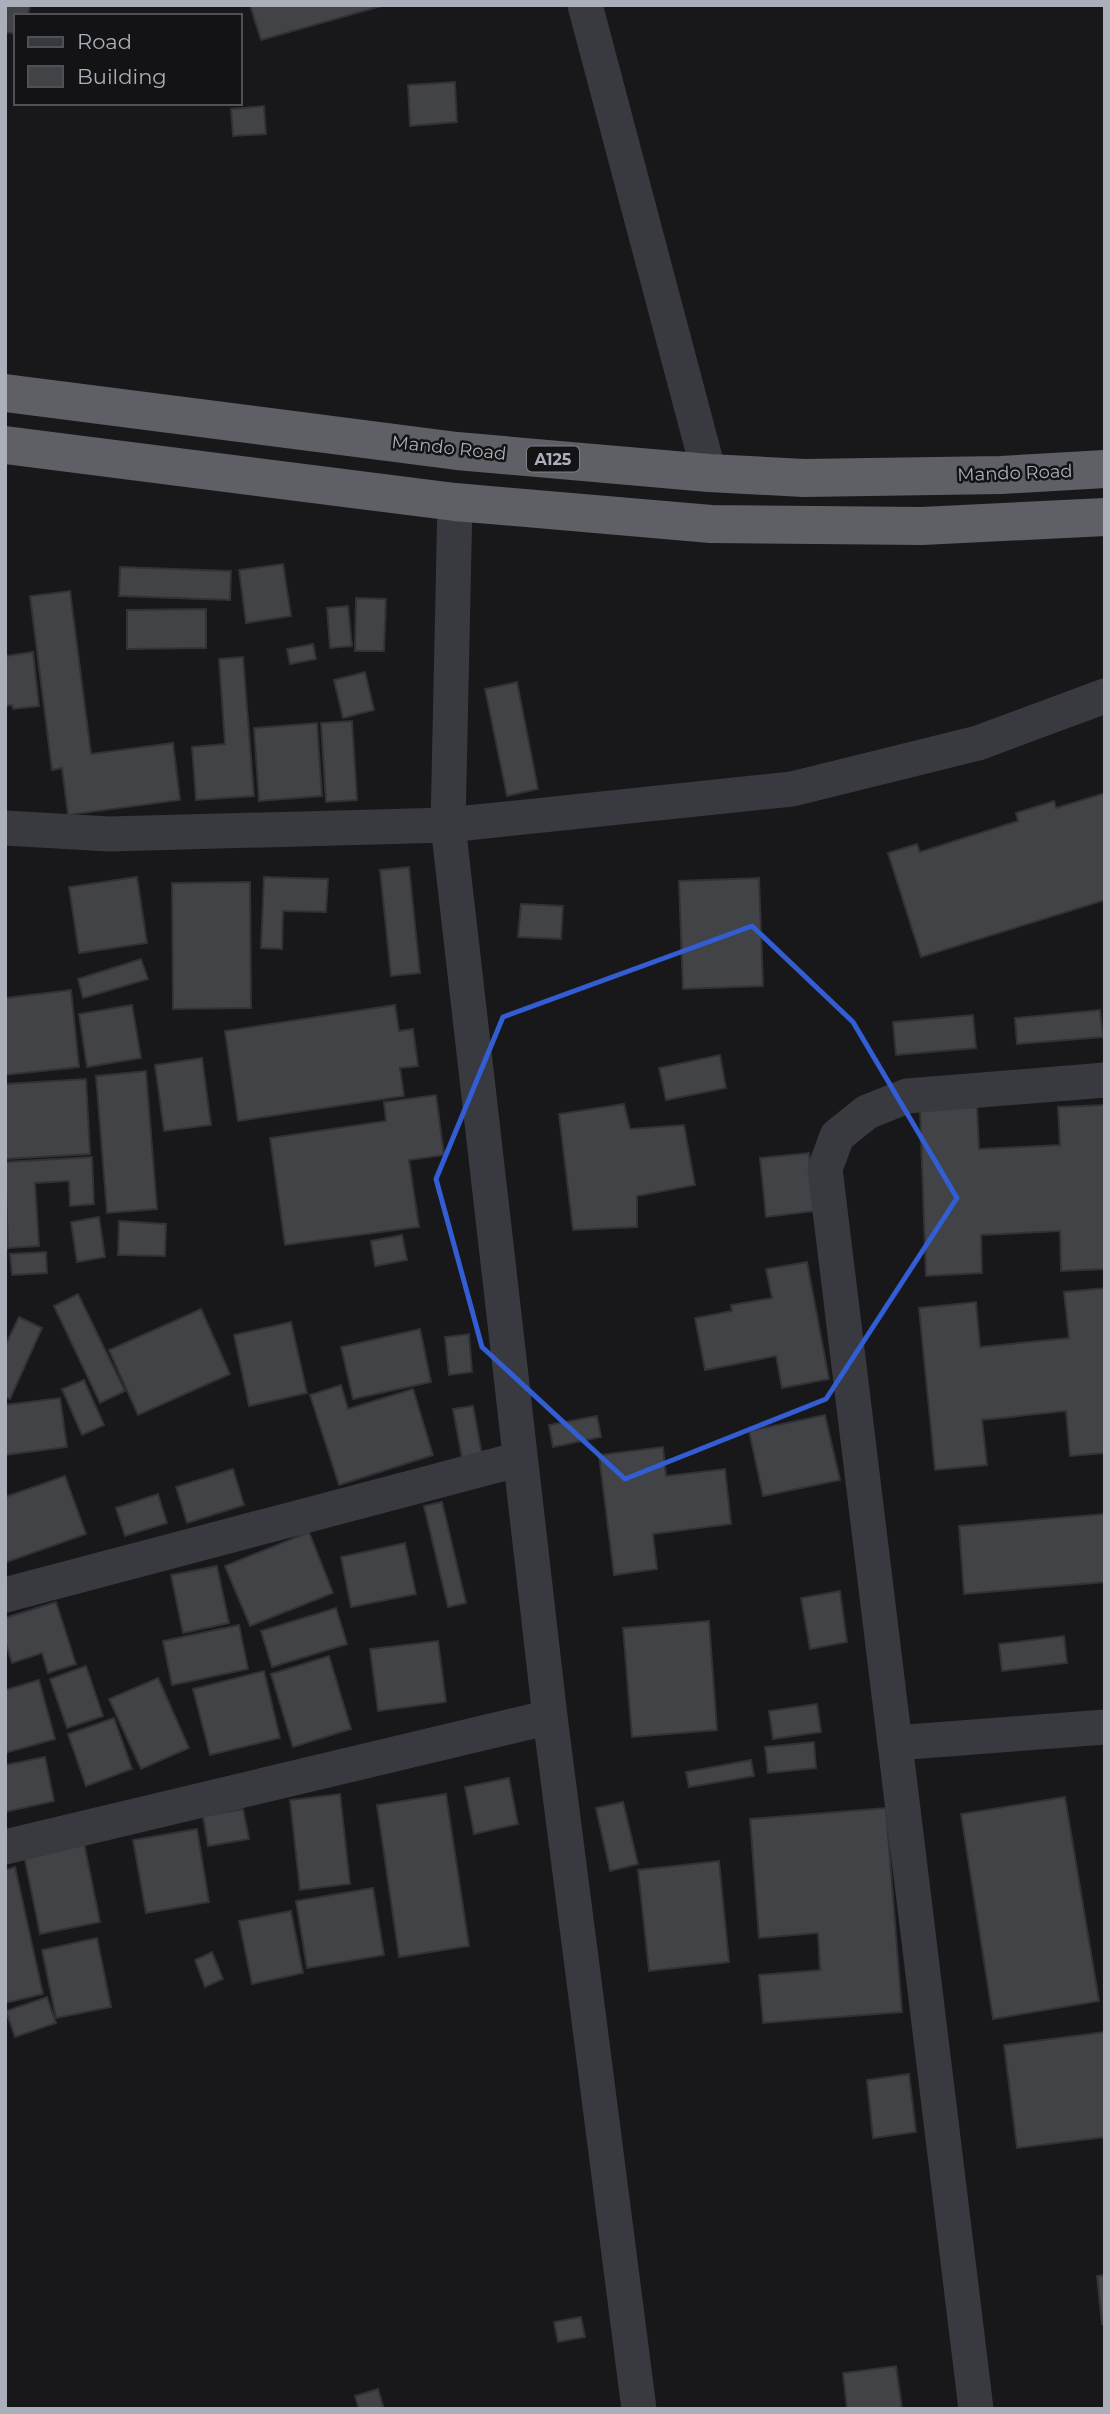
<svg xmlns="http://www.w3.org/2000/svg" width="1110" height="2414" viewBox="0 0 1110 2414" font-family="Montserrat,sans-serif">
<rect width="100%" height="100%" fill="#18181a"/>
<g fill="#424347" stroke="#323236" stroke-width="2">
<path d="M5,5h25l-2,11h-12v18l-11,-2z"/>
<path d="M250,5h135l-124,35z"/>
<path d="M455,82l2,40 -47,4 -2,-41z"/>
<path d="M264,106l2,28 -33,2 -2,-27z"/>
<path d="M283,564l8,52 -45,7 -7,-53z"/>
<path d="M120,567l111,4 -1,29 -111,-4z"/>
<path d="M70,591l21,163 82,-11 7,57 -112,15 -6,-47 -10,2 -22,-174z"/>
<path d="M356,598l30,1 -2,52h-29z"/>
<path d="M348,606l4,40 -22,2 -3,-40z"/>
<path d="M206,609v39l-79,1v-39z"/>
<path d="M313,644l3,15 -26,5 -3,-15z"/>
<path d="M33,652l6,54 -26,3 -1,-4 -7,1v-50z"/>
<path d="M243,657l11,139 -58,4 -4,-53 33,-3 -6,-85z"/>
<path d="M365,672l9,38 -31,8 -9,-38z"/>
<path d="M517,682l21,107 -31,7 -22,-107z"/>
<path d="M352,721l5,79 -31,2 -5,-79z"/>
<path d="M317,723l5,73 -63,5 -5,-73z"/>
<path d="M1105,793v107l-184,57 -33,-104 29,-9 3,8 98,-31 -2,-8 38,-12 2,7z"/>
<path d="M409,867l11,106 -29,3 -11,-106z"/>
<path d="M137,877l10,66 -68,10 -10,-66z"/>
<path d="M264,877l64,2 -2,33 -43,-1 -1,38 -21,-1z"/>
<path d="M759,878l4,108 -80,3 -4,-108z"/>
<path d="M250,882l1,126 -78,1 -1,-126z"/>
<path d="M521,904l42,2 -2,33 -43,-2z"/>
<path d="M141,959l7,20 -65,19 -5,-19z"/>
<path d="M71,990l8,77 -74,8v-77z"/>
<path d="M132,1005l9,53 -54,9 -8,-53z"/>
<path d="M395,1005l4,26 14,-2 5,37 -18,2 4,28 -166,25 -13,-90z"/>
<path d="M1100,1010l3,27 -86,7 -2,-26z"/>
<path d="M973,1015l3,33 -80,7 -3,-33z"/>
<path d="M720,1055l6,33 -60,12 -7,-32z"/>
<path d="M202,1058l9,67 -47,6 -9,-66z"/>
<path d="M146,1071l11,138 -50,4 -11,-137z"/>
<path d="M86,1079l4,75 -85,5v-75z"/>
<path d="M436,1095l8,60 -35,5 10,67 -134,18 -15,-107 116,-17 -2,-19z"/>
<path d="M624,1104l6,25 54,-4 11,60 -58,11v31l-64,3 -14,-116z"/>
<path d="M1105,1105v164l-44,2 -1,-40 -79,4 1,38 -56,3 -6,-167 57,-2 2,42 81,-4 -2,-38z"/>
<path d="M809,1153l6,58 -49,6 -6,-59z"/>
<path d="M92,1157l2,47 -24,2 -1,-25 -34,2 4,63 -31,2 -3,-86z"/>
<path d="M99,1217l6,40 -28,5 -6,-40z"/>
<path d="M119,1221l47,3 -1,32 -47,-1z"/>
<path d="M402,1235l5,25 -32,6 -4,-25z"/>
<path d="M46,1252l1,21 -35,2 -2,-21z"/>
<path d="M807,1262l22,117 -47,9 -6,-32 -71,14 -10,-52 37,-7 -1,-6 41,-7 -6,-29z"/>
<path d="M1105,1288v165l-35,3 -4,-45 -84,9 5,45 -52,5 -16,-162 57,-6 4,45 89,-9 -5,-46z"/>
<path d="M78,1294l47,97 -25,12 -46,-97z"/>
<path d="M201,1309l29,65 -92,41 -29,-65z"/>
<path d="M19,1317l23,11 -32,71 -5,-2v-51z"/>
<path d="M291,1322l16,71 -58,13 -15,-71z"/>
<path d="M420,1329l11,53 -78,17 -12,-52z"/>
<path d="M469,1334l3,38 -23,3 -4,-38z"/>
<path d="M84,1380l20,45 -22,10 -20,-46z"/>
<path d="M341,1385l7,24 65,-20 20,66 -94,30 -29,-90z"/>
<path d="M60,1398l7,49 -62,8v-50z"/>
<path d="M473,1406l9,49 -20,3 -9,-49z"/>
<path d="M825,1415l15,65 -77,16 -14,-65z"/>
<path d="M597,1416l4,21 -48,10 -4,-22z"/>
<path d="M663,1447l3,29 59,-7 6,55 -78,10 4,35 -43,6 -15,-120z"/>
<path d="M233,1469l11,36 -57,18 -11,-36z"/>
<path d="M65,1476l21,58 -79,28 -2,-6v-59z"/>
<path d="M158,1494l9,29 -42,13 -9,-28z"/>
<path d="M442,1502l24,101 -18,4 -24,-101z"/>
<path d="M1105,1514v68l-141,12 -5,-68z"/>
<path d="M309,1532l24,61 -83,33 -25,-60z"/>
<path d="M405,1543l11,51 -65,13 -10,-50z"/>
<path d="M217,1566l12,57 -46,10 -12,-58z"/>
<path d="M840,1591l7,51 -37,7 -9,-51z"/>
<path d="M56,1602l20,62 -28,9 -6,-20 -30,10 -7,-22v-23z"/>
<path d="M336,1608l11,36 -75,23 -11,-36z"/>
<path d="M709,1621l8,109 -85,7 -9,-109z"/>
<path d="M239,1625l9,44 -76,16 -9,-44z"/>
<path d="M1064,1636l3,27 -65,8 -3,-27z"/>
<path d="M438,1641l8,61 -68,9 -8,-62z"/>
<path d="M329,1656l22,73 -58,18 -22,-73z"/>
<path d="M86,1666l17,50 -36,12 -17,-49z"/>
<path d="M264,1671l16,67 -70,17 -17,-66z"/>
<path d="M158,1678l31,70 -48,21 -32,-70z"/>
<path d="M39,1680l16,59 -50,14v-63z"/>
<path d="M817,1704l4,28 -48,7 -4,-28z"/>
<path d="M114,1718l18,51 -46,17 -18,-52z"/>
<path d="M814,1742l2,26 -48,5 -3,-26z"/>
<path d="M45,1757l9,44 -49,11v-47z"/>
<path d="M751,1760l3,16 -65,11 -3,-15z"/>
<path d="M509,1778l9,46 -44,10 -9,-47z"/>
<path d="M340,1794l10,90 -50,6 -10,-90z"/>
<path d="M446,1794l23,152 -70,11 -22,-152z"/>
<path d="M1065,1797l34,204 -106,18 -32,-205z"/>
<path d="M623,1802l15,62 -28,7 -14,-63z"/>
<path d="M886,1808l16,204 -139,11 -4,-48 61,-5 -2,-37 -59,5 -9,-119z"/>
<path d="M243,1809l6,30 -41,7 -5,-30z"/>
<path d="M197,1829l12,73 -63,11 -13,-73z"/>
<path d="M84,1843l16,79 -60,12 -16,-79z"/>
<path d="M719,1861l10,101 -80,9 -11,-101z"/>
<path d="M15,1867l28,127 -38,9v-133z"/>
<path d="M373,1888l11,67 -77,13 -11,-67z"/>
<path d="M291,1911l12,62 -51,11 -13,-63z"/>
<path d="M97,1938l14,69 -55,11 -14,-68z"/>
<path d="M212,1952l11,27 -18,8 -10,-27z"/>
<path d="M47,1997l9,26 -41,14 -9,-26z"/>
<path d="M1105,2032v105l-88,11 -13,-103z"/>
<path d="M909,2074l7,58 -43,6 -6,-58z"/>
<path d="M1105,2275v49h-3l-5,-48z"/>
<path d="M581,2317l4,20 -27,5 -4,-20z"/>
<path d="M896,2366l6,42 -55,1 -4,-36z"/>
<path d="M378,2389l6,20h-25l-4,-13z"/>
</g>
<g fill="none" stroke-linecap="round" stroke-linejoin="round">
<g stroke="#393a3f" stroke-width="35">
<path d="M585,5l124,468"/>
<path d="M455,502l-7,323 102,892 89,692"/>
<path d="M5,828l104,6 339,-9 344,-36 186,-46 127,-47"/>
<path d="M5,1595l515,-136"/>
<path d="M895,1743l210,-16"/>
<path d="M5,1847l545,-130"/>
<path d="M976,2409l-151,-1240 12,-33 30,-24 40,-16 198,-16"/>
</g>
<g stroke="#5e6066" stroke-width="38">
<path d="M5,393l452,58 252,22 95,5 197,-3 104,-6"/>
<path d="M5,445l450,57 256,22 211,2 183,-9"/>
</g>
</g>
<path fill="none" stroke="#325dd3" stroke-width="5" stroke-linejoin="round" d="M752,926l101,96 104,176 -131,201 -201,80 -143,-132 -46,-168 67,-162z"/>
<g text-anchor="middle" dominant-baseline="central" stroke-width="5" stroke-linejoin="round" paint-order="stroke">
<rect fill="#131315" stroke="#7d8088" stroke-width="2" x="527" y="446.5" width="52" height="25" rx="5"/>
<g font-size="16" font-weight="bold" fill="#abafb9">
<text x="553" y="459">A125</text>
</g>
<g font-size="18" fill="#abafb9" stroke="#131315">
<text transform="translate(449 448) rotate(6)">Mando Road</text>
<text transform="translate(1015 473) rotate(-2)">Mando Road</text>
</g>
</g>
<rect width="1110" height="2414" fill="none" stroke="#abafb9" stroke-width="14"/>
<rect x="14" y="14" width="228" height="91" fill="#131315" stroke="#505157" stroke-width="2"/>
<rect x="28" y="37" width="35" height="10" fill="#393a3f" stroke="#505157" stroke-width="2"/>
<text x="77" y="49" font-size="21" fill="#abafb9">Road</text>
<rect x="28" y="66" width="35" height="21" fill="#424347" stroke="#505157" stroke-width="2"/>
<text x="77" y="84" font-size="21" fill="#abafb9">Building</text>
</svg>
